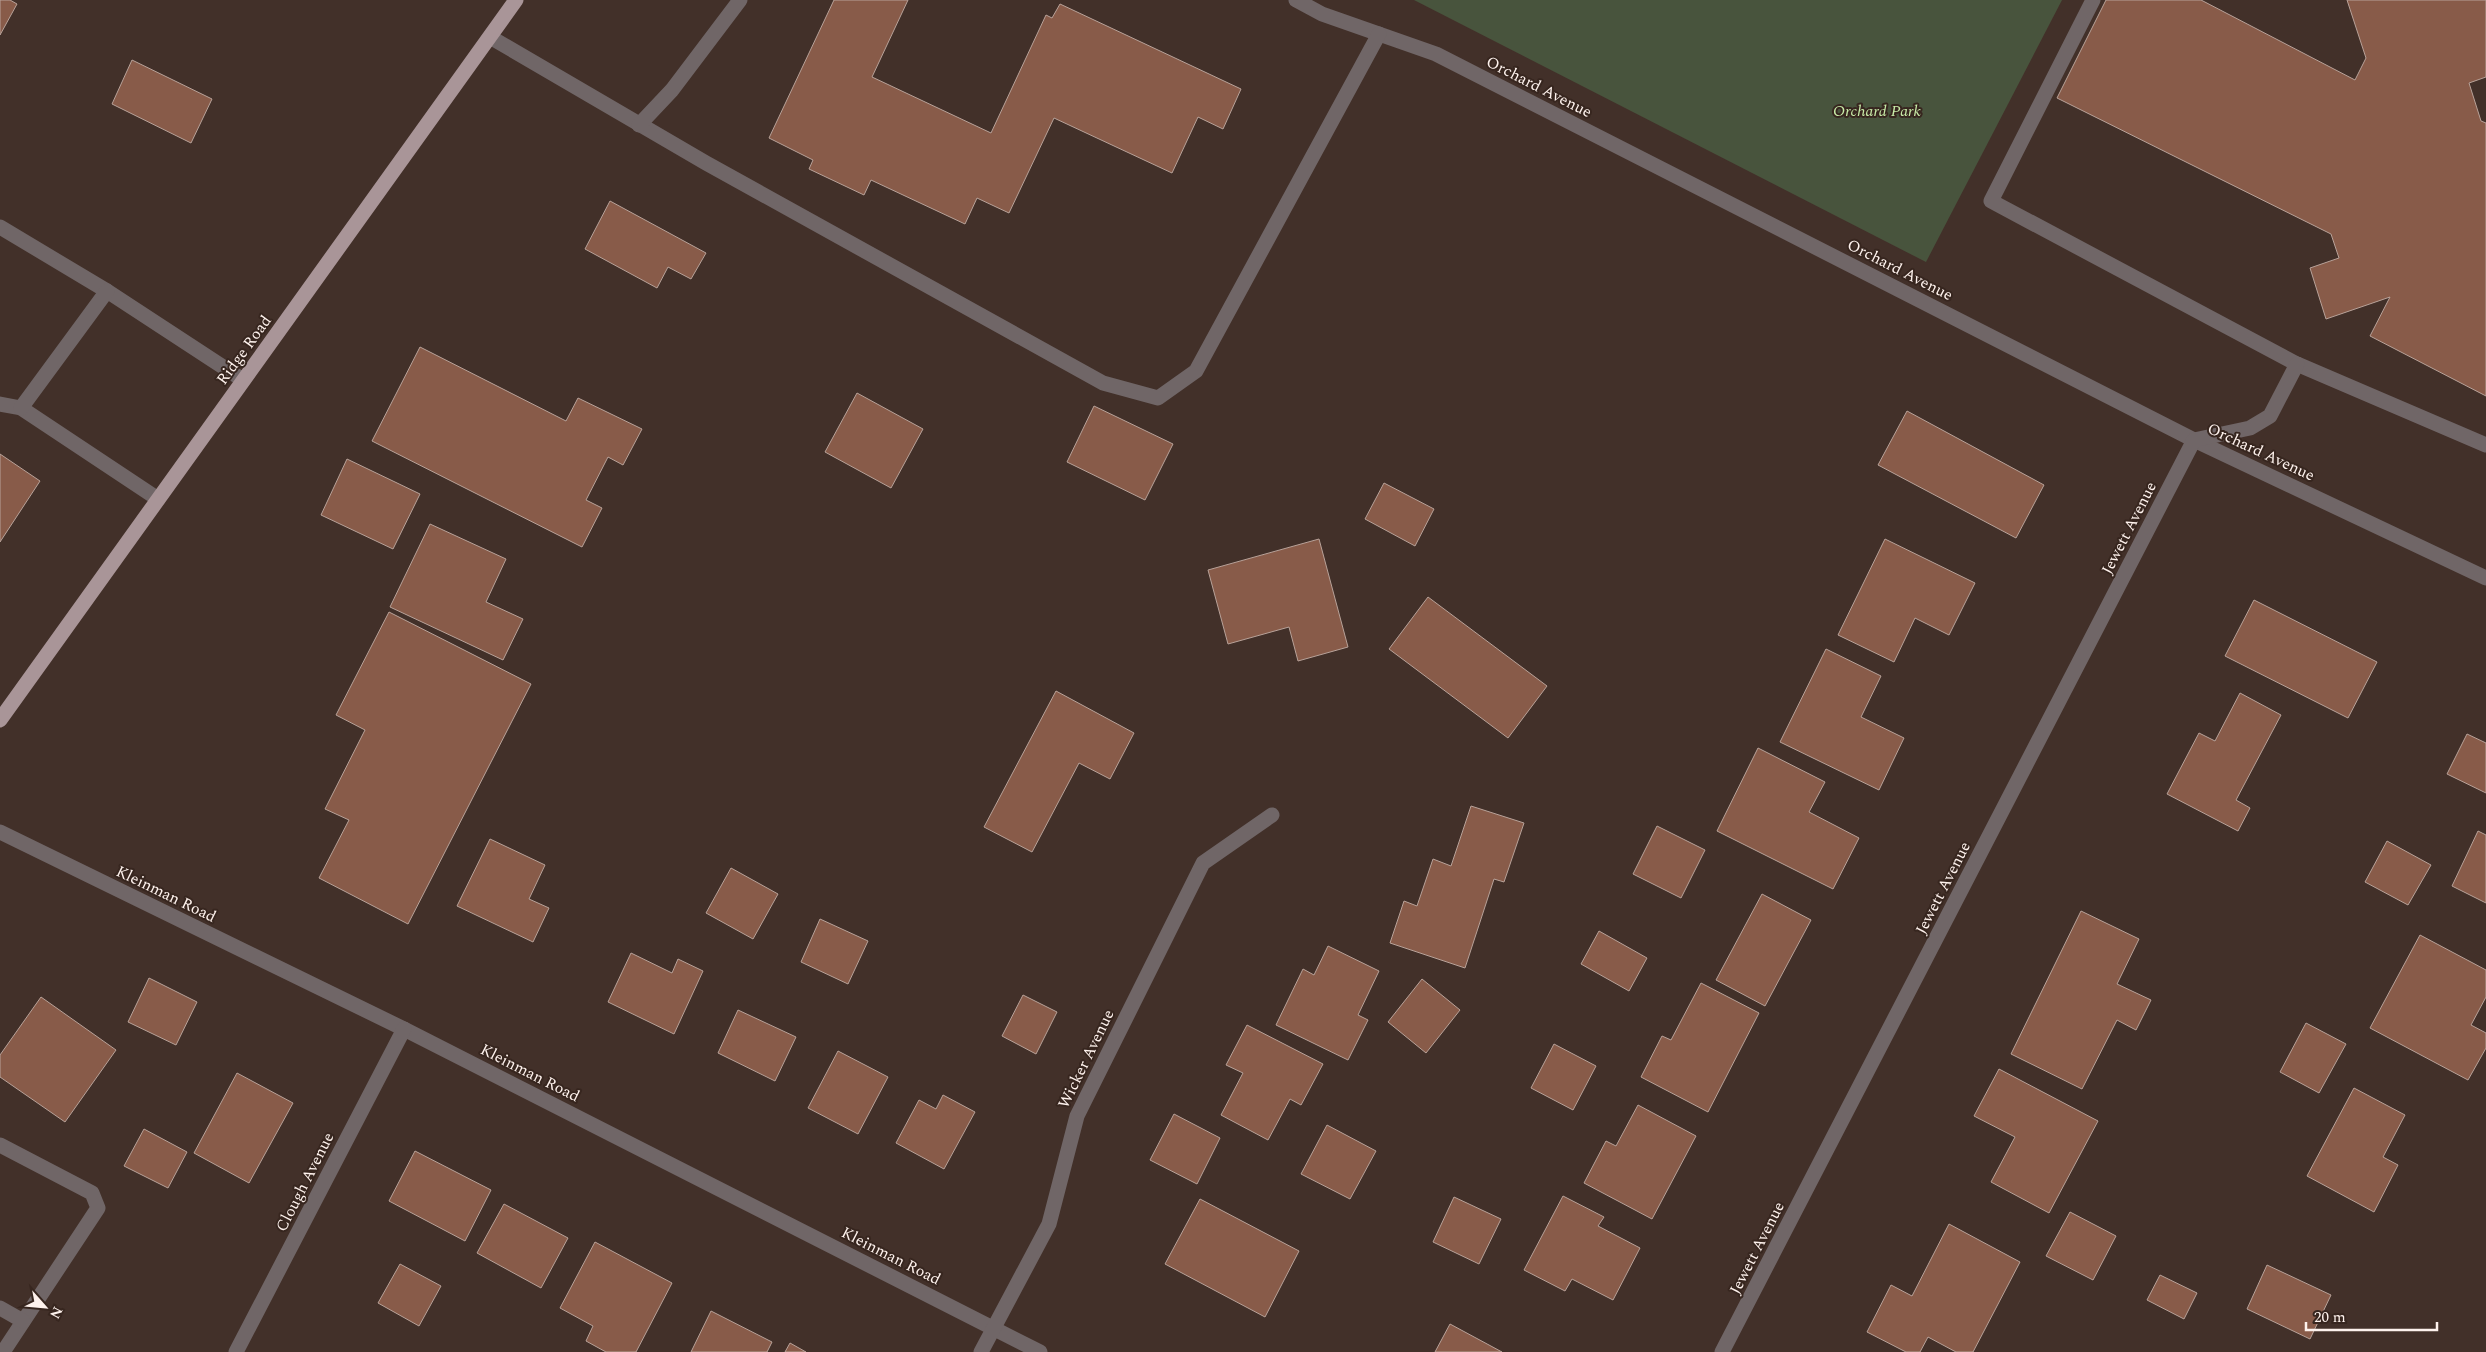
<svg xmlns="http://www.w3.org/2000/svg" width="2486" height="1352" viewBox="0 0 2486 1352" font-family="Spectral,serif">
<rect width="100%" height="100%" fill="#423029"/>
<path fill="#48543d" d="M1414,0h648l-136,262z"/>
<g fill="#885b49" stroke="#b8a299">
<path d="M0,0h10l7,4 -17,31z"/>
<path d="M834,0h74l-36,77 119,56 55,-118 6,3 8,-14 181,85 -18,40 -25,-12 -26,56 -118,-55 -45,95 -32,-15 -12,26 -94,-44 -7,15 -55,-26 4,-9 -44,-22z"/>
<path d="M2106,0h95l154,80 11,-22 -19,-58h139v77l-17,6 12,38 5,2v273l-116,-60 20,-39 -64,22 -16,-51 29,-10 -8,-24 -274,-136z"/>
<path d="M132,60l80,39 -21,44 -79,-39z"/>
<path d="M610,201l96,52 -15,26 -23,-12 -11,21 -72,-39z"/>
<path d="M420,347l146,74 12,-23 64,31 -19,36 -15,-8 -22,43 16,8 -20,39 -210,-106z"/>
<path d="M857,393l66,36 -32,59 -66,-36z"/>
<path d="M1094,406l79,38 -28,56 -78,-38z"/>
<path d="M1907,411l137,74 -28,53 -138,-73z"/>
<path d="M0,454l40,27 -40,61z"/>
<path d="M347,459l73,35 -27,55 -72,-34z"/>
<path d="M1384,483l50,26 -19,37 -50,-27z"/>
<path d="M430,524l76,35 -20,43 37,17 -20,41 -113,-53z"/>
<path d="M1319,539l29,108 -50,14 -9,-34 -61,17 -20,-74z"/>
<path d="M1885,539l90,44 -26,52 -34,-17 -21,44 -56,-27z"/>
<path d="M1428,597l119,89 -39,52 -119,-89z"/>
<path d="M2254,600l123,62 -29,56 -123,-62z"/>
<path d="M389,612l142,72 -123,240 -89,-46 30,-58 -24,-11 40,-79 -29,-15z"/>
<path d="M1826,649l55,27 -20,41 43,21 -25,52 -99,-48z"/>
<path d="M1056,691l78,42 -24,46 -31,-16 -47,89 -48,-25z"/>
<path d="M2240,693l41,22 -45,85 14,8 -12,23 -71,-37 32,-61 16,8z"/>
<path d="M2467,734l19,9v50l-39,-19z"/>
<path d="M1758,748l67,34 -16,30 50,26 -26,51 -116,-58z"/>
<path d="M1471,806l53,17 -20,59 -10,-3 -29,89 -75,-25 14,-42 13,5 16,-47 18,7z"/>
<path d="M1657,826l48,24 -24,48 -48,-24z"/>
<path d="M2478,831l8,4v68l-34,-17z"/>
<path d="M490,839l55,26 -16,34 20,9 -16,34 -76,-36z"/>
<path d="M2387,841l44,24 -23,40 -43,-23z"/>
<path d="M731,868l47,26 -25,45 -47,-26z"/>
<path d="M1762,894l49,26 -46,86 -49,-26z"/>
<path d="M2081,911l58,28 -22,45 34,16 -15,30 -19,-10 -35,69 -71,-35z"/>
<path d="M820,919l48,22 -20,43 -47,-22z"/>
<path d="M1599,931l48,27 -18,33 -48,-27z"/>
<path d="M2420,935l66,35v27l-15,28 15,8v15l-18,32 -98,-52z"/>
<path d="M1328,946l51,25 -21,44 10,5 -20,40 -72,-35 27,-56 11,6z"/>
<path d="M631,953l41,20 6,-14 25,12 -29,63 -66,-32z"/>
<path d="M149,978l48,24 -21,43 -48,-23z"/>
<path d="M1422,979l38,31 -34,43 -38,-31z"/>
<path d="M1701,983l58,30 -51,99 -67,-35 21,-41 9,4z"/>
<path d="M1023,995l34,17 -21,42 -34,-18z"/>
<path d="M41,997l75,53 -51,72 -65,-45v-22z"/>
<path d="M738,1010l58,27 -21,44 -57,-28z"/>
<path d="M2306,1023l40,21 -27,49 -39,-21z"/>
<path d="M1247,1025l76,39 -22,41 -11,-6 -22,41 -47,-25 22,-42 -17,-8z"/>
<path d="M1554,1044l42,22 -23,44 -42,-22z"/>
<path d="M838,1051l50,26 -30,57 -50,-26z"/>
<path d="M1999,1069l99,52 -49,92 -58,-31 24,-45 -41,-21z"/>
<path d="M237,1073l56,30 -44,80 -55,-30z"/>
<path d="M2354,1088l51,27 -22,42 15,8 -24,47 -67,-36z"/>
<path d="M943,1095l32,17 -31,57 -48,-26 23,-43 17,9z"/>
<path d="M1638,1105l58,31 -44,83 -68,-36 22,-42 10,5z"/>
<path d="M1174,1114l46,24 -23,46 -47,-24z"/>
<path d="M1327,1125l49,26 -26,48 -49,-25z"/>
<path d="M144,1129l43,23 -19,36 -44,-22z"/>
<path d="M415,1151l76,39 -26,51 -76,-40z"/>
<path d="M1563,1196l41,21 -6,9 42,22 -27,52 -41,-21 -7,12 -41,-21z"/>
<path d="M1454,1197l47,22 -22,45 -46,-22z"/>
<path d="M1200,1199l99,52 -34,66 -100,-53z"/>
<path d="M504,1204l64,34 -27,50 -64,-35z"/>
<path d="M2070,1212l46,24 -23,44 -47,-24z"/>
<path d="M1949,1224l71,38 -47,90h-17l-28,-15 -8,15h-14l-39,-20 24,-47 21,11z"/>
<path d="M595,1242l77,41 -36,69h-30l-20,-11 7,-15 -33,-18z"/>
<path d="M400,1264l41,22 -22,40 -41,-23z"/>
<path d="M2267,1265l64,30 -21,44 -63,-30z"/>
<path d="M2160,1275l37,18 -13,26 -37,-19z"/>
<path d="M711,1311l61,31 -5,10h-76z"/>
<path d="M1450,1324l52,28h-67z"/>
<path d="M790,1343l16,9h-21z"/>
</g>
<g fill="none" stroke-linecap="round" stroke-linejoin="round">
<g stroke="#706667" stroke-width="15">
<path d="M1296,0l26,14 114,40 758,386 292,138"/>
<path d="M2093,0l-102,201 306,163 189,81"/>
<path d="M490,37l216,126 397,220 55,15 38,-27 183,-337"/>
<path d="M639,125l33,-35 68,-90"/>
<path d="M0,227l107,64 136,89"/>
<path d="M0,404l21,4 137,91"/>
<path d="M21,408l86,-117"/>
<path d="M0,832l404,197 636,323"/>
<path d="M0,1145l92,48 6,15 -95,144"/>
<path d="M0,1308l23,13"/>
<path d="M236,1352l168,-323"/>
<path d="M981,1352l68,-128 28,-108 126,-253 69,-48"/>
<path d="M1722,1352l472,-912 56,-12 20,-12 27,-52"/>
</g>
<path stroke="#a99598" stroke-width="15" d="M0,720l516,-720"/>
</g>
<g text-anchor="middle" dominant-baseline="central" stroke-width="4" stroke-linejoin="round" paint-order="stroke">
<g font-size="16" fill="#fef2ed" stroke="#37261f">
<text transform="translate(1539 87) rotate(27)">Orchard Avenue</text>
<text transform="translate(1900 270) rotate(27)">Orchard Avenue</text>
<text transform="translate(244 350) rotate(-54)">Ridge Road</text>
<text transform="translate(2261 452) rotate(25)">Orchard Avenue</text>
<text transform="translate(2129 528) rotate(-63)">Jewett Avenue</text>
<text transform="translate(1943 888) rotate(-63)">Jewett Avenue</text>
<text transform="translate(166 894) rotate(26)">Kleinman Road</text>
<text transform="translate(1086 1059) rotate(-64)">Wicker Avenue</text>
<text transform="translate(530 1073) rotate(27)">Kleinman Road</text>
<text transform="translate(305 1182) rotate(-63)">Clough Avenue</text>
<text transform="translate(1757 1248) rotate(-63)">Jewett Avenue</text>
<text transform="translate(891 1256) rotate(27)">Kleinman Road</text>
</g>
<g font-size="16" font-style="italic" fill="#c8eca8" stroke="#37261f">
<text x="1877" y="111">Orchard Park</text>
</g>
</g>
<g transform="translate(45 1307) rotate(117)" stroke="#37261f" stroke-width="4" paint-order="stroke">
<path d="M0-4L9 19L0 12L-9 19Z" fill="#fef2ed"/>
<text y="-8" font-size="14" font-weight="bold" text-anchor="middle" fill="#fef2ed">N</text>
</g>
<path d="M2306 1322v8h131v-8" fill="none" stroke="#fef2ed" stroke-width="2.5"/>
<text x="2314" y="1322" font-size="15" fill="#fef2ed" stroke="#37261f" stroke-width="4" paint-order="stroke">20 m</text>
</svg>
